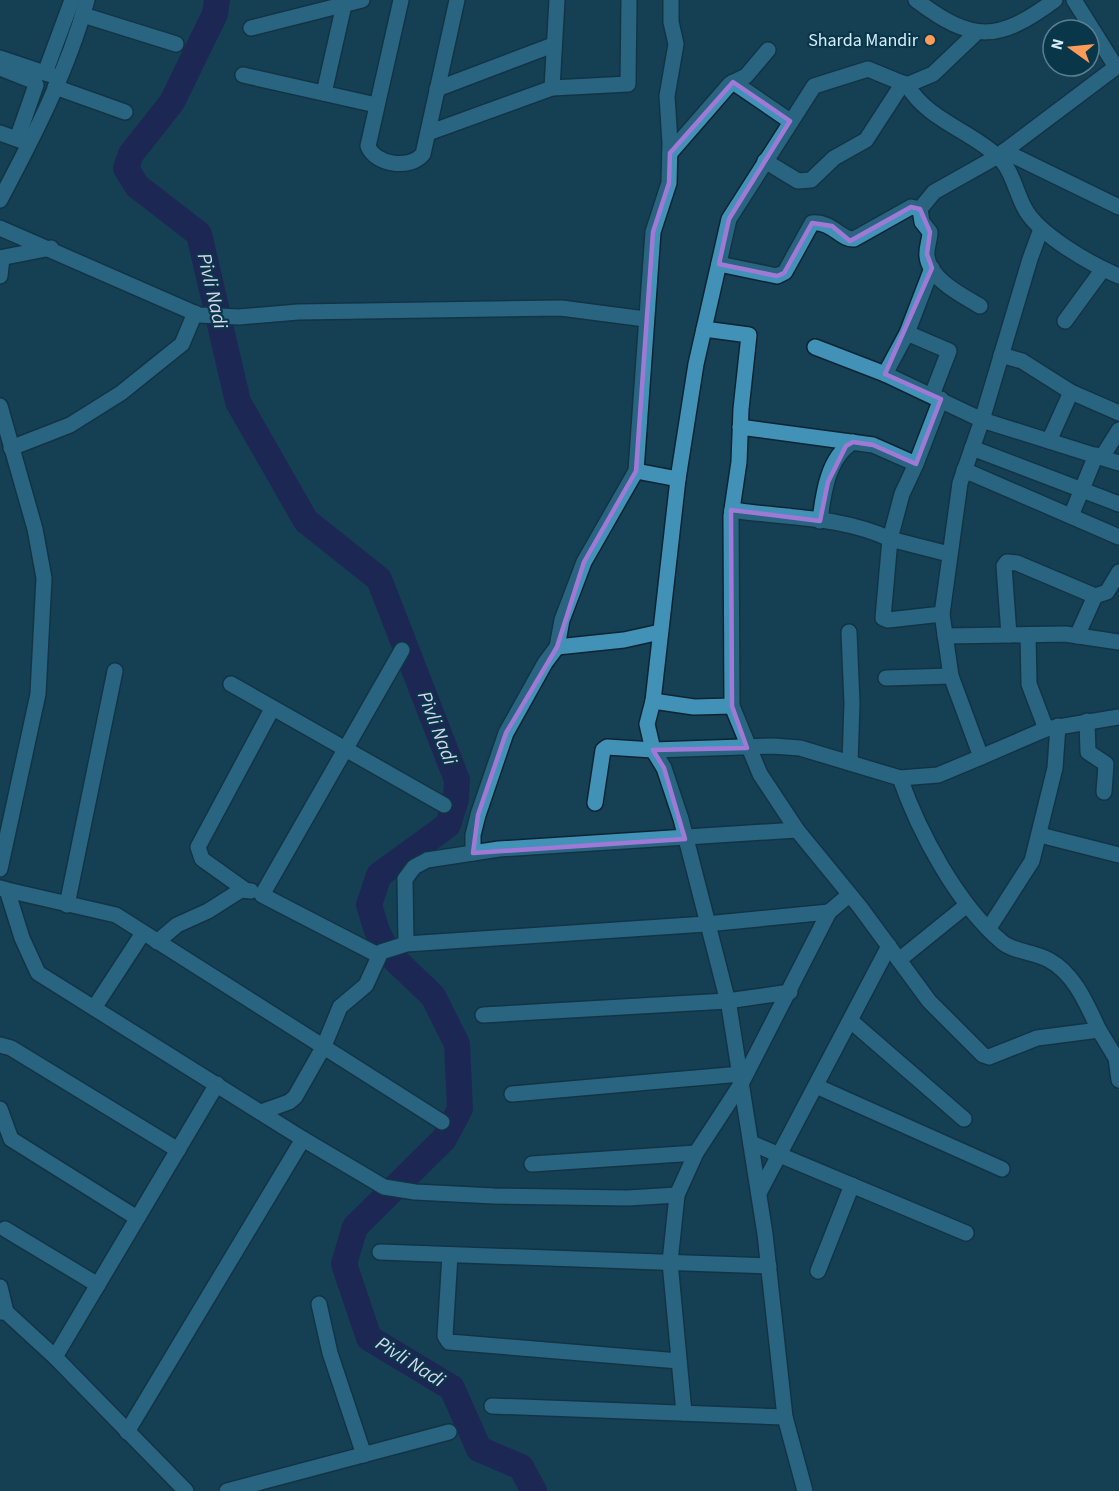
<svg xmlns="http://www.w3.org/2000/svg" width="1119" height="1491" viewBox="0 0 1119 1491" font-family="'Source Sans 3',sans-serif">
<rect width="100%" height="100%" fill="#164054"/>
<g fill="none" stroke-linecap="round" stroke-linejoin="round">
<path stroke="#260b52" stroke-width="26" d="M217,0l-2,14 -43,88 -41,52 -5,14 11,18 62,48 39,168 68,119 73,58 78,201 -1,19 -8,26 -69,50 -10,30 8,26 11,22 45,43 24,48 3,65 -16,30 -89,88 -11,37 25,74 83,50 27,61 42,18 13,24"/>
<g stroke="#0d2532" stroke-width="18">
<g id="street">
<path d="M401,0l-33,146c7,19 42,24 55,8l34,-154"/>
<path d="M671,0v22l5,22 -9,52 3,47 -1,40 -16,49 -17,239 42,8"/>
<path d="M83,15l93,29"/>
<path d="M251,28l111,-28"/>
<path d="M0,58l54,18"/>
<path d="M0,68l33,13 3,4 -19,54"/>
<path d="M45,73l27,-73"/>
<path d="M243,75l133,30"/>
<path d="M733,82l57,39"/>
<path d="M907,85c21,35 60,44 89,70 16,13 19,35 28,52 13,27 68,58 95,69"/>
<path d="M55,87l70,25"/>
<path d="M552,88l76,-4 1,-84"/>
<path d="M437,89l116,-44"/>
<path d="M324,93l20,-88 -2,-5"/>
<path d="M0,133l25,9"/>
<path d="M428,133l124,-45 5,-88"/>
<path d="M1004,151l115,56"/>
<path d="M670,153l60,-69 16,-8 22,-26"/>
<path d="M765,161l33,20 13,-1 23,-22 32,-18 37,-57"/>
<path d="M0,200c34,-64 68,-130 87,-200"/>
<path d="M920,209l2,13 8,10c0,8 -4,16 -3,24 2,23 36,40 53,50"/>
<path d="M0,228l199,87 40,2 59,-5 263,-4 84,11"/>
<path d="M0,258l51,-10"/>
<path d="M719,264l58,12 8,-4 27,-49c20,-2 29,17 42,16l57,-32 9,2 14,-17 64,-36 118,-89 -42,-67"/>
<path d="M932,268l-25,65 -22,41 97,46 48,-161 11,-30"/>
<path d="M0,276l2,-18"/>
<path d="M1065,321l38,-52"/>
<path d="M704,329l45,6 -8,74 -2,53 -8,54 1,190 28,68 37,56 63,77 69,94 54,54 6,2 48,-19 62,-8c-12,-25 -24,-56 -50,-70 -14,-8 -35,-8 -47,-18 -45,-38 -83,-110 -102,-164"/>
<path d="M907,333l42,18 -17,44"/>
<path d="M815,347l70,27"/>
<path d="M1001,355l21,6 49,31 48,21"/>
<path d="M0,406l35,123 9,49 -6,116 -38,175"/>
<path d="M1049,441l22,-49"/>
<path d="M11,448l59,-23 51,-32 61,-49 13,-31"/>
<path d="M972,448l147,56"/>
<path d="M1102,457l17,-27"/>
<path d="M916,464l25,-65"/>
<path d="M964,470l155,67"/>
<path d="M732,510c53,8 110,6 158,29l12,-45 14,-30 -43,-19 -133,-18"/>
<path d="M1071,516l25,-61"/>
<path d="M820,521c3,-27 8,-64 33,-79"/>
<path d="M1119,572l-12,20 -12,4 -78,-33 -10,-1 -3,4 5,69 56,-1 54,8"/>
<path d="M942,614l-54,6 -5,-2 7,-79 59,15"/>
<path d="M849,632l3,71 -2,60"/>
<path d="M1028,635l1,49 17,45"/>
<path d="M945,636l64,-1"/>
<path d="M1077,636l18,-40"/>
<path d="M557,647l67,-7 36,-8"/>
<path d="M886,678l65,-2"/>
<path d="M231,684l213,121"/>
<path d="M653,701l41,6 38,-1"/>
<path d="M1087,721l1,31 18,12 -2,28"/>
<path d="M981,757l65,-28 73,-12"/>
<path d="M595,803l8,-53 4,-3 46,3 120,-4 27,2 100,30 38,-3 43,-18 -30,-81 -9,-62 18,-131 22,-63 137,43"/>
<path d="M1040,835l79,20"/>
<path d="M473,853v-18l5,-20 28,-82 39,-70 12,-16 5,-27 22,-58 52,-91"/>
<path d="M0,888l7,2 15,48 16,35 265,166 81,48 31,5 79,4 134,2 49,-3"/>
<path d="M244,889l-42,-30 -4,-12 74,-138"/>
<path d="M7,890l109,25 326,207"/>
<path d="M67,905l48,-234"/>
<path d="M989,928l43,-67 23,-93 3,-42"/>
<path d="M157,942l20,-17 31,-14 33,-21 10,1"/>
<path d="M406,944l-1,-65 9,-12 13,-7 72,-11 298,-19"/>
<path d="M378,955l-116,-60 140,-245"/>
<path d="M899,960l68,-55"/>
<path d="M94,1008l49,-75"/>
<path d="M483,1015l244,-14 63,-9"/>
<path d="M851,1021l113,98"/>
<path d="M1099,1030l17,28 3,22"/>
<path d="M0,1045l11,3 167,102"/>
<path d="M816,1086l186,83"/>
<path d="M512,1094l229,-20"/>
<path d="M0,1109l11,30 126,79"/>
<path d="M261,1112l28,-10 6,-5 29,-51 16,-39 26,-22 15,-33 25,-8 300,-20 123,-12"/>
<path d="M751,1143l215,90"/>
<path d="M532,1164l164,-11"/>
<path d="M759,1193l130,-247"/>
<path d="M5,1229l93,56"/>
<path d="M380,1252l389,14"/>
<path d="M450,1255l-5,81 4,6 230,19"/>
<path d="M818,1271l34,-86"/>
<path d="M0,1287l6,25"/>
<path d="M319,1304l11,49 34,102"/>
<path d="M0,1312h6l49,45 131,134"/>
<path d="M55,1357l162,-273"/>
<path d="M492,1406l293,11"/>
<path d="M684,1413l-14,-151 7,-67 19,-42 45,-69 88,-172 20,-17"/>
<path d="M127,1432l176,-293"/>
<path d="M227,1491l222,-59"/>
</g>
</g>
<g stroke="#0d2532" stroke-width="18">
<g id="secondary">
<path d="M916,0c57,43 82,42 139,0"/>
<path d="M805,1491l-20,-74 -20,-183 -36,-228 -48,-187 -17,-51 -11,-18 -6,-26 6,-23 25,-222 18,-115 33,-145 85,-133 54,-17 39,16 26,-11 43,-41"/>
</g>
</g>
<use href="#street" stroke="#4291b7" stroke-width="15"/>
<use href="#secondary" stroke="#4291b7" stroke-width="15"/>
</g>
<path d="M0 0H1119V1491H0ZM733,82l57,39 -61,98 -10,45 58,12 7,-3 28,-50 20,3 18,15 61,-34 9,2 10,23 -3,22 5,14 -47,106 56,25 -25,65 -43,-19 -20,-3 -7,4 -18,36 -8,39 -89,-11 1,196 15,42 -94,2 11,18 21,71 -212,14 5,-38 28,-82 51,-86 27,-85 52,-91 17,-239 16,-49 1,-30z" fill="#164054" fill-opacity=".55" fill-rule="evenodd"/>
<path fill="none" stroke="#a079d7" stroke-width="4.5" stroke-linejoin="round" d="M733,82l57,39 -61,98 -10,45 58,12 7,-3 28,-50 20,3 18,15 61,-34 9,2 10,23 -3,22 5,14 -47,106 56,25 -25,65 -43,-19 -20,-3 -7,4 -18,36 -8,39 -89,-11 1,196 15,42 -94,2 11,18 21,71 -212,14 5,-38 28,-82 51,-86 27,-85 52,-91 17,-239 16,-49 1,-30z"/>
<circle fill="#fe9b59" stroke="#093649" stroke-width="2" cx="930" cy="40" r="6"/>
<g text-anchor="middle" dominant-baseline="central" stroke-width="4.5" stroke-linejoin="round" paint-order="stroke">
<g font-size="18" fill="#d7edfa" stroke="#093649" text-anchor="end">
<text x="918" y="40">Sharda Mandir</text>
</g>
<g font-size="20" font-style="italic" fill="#d7d3ed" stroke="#093649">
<text transform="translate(212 291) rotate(77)">Pivli Nadi</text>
<text transform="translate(437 728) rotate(69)">Pivli Nadi</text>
<text transform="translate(410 1362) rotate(32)">Pivli Nadi</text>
</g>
</g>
<g transform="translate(1071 48) rotate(285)"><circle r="28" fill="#093649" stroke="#5b7f90" stroke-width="1.5"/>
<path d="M0-4.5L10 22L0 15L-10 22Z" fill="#fe9b59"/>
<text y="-9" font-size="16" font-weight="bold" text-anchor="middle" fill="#d7edfa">N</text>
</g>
</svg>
